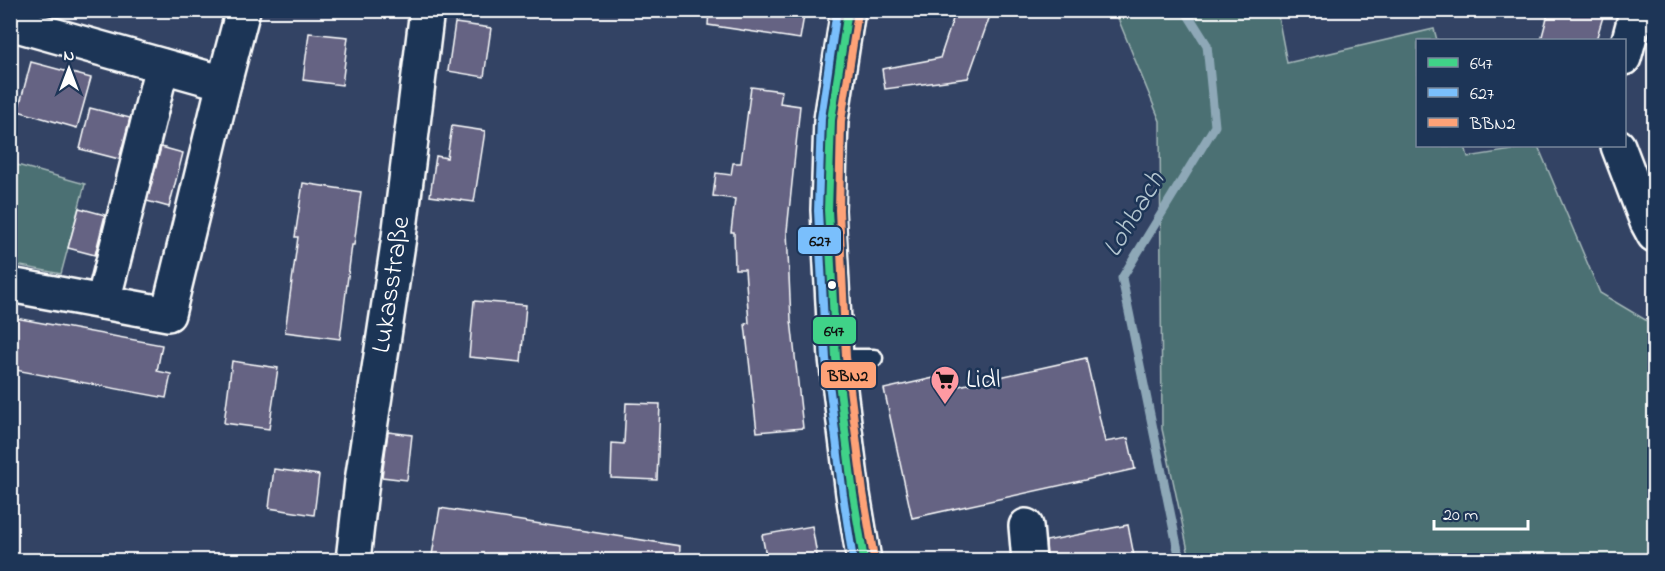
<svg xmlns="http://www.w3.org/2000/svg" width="1665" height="571" viewBox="0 0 1665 571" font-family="'Indie Flower',sans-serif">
<rect width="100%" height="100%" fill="#334364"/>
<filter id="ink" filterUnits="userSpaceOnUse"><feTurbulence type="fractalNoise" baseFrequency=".0167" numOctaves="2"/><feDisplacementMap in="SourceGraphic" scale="12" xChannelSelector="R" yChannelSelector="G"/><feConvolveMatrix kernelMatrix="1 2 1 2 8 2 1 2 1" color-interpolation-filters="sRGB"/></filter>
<g filter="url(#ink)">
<g fill="#4b7073" stroke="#a5b8b9" stroke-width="1.5">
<path d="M1115,11h162l10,52 147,-34 3,11h-19v106h47l3,11 70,-11 62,147 54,32v235h-464l-28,-131 -2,-308z"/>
<path d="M10,163l75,21 -24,90 -50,-10z"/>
</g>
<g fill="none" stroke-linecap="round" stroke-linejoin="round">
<path stroke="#8ea8b7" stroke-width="9" d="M1180,560l-58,-282 93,-152 -8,-81 -22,-35"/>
</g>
<g fill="#656383" stroke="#fff" stroke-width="1.5">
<path d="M709,10h96l-5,29 -92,-14z"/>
<path d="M956,10h36l-24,68 -83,11 -3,-20 58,-11z"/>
<path d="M1549,10h56l-9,30h-55z"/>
<path d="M455,23l36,5 -7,49 -36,-6z"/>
<path d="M309,33l39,4 -6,48 -39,-5z"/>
<path d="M31,62l60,16 -14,50 -59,-17z"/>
<path d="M751,87l31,4 -2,12 20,3 -13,125 4,89 12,108 -46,4 -12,-108 4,-1 -4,-54h-10l-1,-37h-3l4,-33 -22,-3 3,-23 15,2 2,-12h8z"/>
<path d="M90,108l40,10 -11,41 -39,-10z"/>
<path d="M452,126l33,5 -11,71 -44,-6 6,-40 11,2z"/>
<path d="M161,147l22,6 -14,54 -22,-6z"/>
<path d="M303,183l58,9 -7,53h-2l-12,94 -55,-7 13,-95h-3z"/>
<path d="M79,208l26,7 -10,40 -27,-7z"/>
<path d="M474,301l52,4 -5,57 -52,-5z"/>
<path d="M10,317l152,28 -5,26 14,3 -5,24 -156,-29z"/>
<path d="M1086,358l19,84 23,-4 7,31 -223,49 -28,-129 68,-15 2,13z"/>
<path d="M232,361l46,7 -9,61 -45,-6z"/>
<path d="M626,403l34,1 -3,76 -46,-2 1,-35 12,1z"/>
<path d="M388,432l24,3 -5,45 -25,-3z"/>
<path d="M274,469l45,6 -5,40 -45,-7z"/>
<path d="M440,508l240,38 -1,15h-248z"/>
<path d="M1128,525l7,36h-88l-1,-20z"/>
<path d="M812,526l6,35h-51l-5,-26z"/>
</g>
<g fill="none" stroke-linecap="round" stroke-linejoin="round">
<g stroke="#fff" stroke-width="21">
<path id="service" d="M836,358h38"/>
</g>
<g stroke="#fff" stroke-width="38">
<g id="minor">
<path d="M10,23l214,60"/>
<path d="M1624,58l13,-48"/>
<path d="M1618,146l29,76 7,13"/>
<path d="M10,285l158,29 56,-231 19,-73"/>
<path d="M103,302l59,-236"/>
<path d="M1026,526l3,34"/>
<path id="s1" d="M353,560l9,-79 37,-244 28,-227"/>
</g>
</g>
<g stroke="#fff" stroke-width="38">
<path id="secondary" d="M848,10l-17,110 -3,90 8,148 17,136 11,66"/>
</g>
<use href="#service" stroke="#1d3557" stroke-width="16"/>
<use href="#minor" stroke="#1d3557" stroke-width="33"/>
<use href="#secondary" stroke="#1d3557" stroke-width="33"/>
<g stroke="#1d3557" stroke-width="12">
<path id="bus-1" d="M848,10l-17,110 -3,90 8,148 17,136 11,66"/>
</g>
<g stroke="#1d3557" stroke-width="12">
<path id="bus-2" d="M837,10l-16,108 -3,93 8,148 17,136 10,65"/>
</g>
<g stroke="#1d3557" stroke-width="12">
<path id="bus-3" d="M858,12l-17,109 -2,89 7,147 17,135 11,66"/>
</g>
<use href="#bus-1" stroke="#40d288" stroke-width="8"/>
<use href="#bus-2" stroke="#7abffc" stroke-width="8"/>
<use href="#bus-3" stroke="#fea277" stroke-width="8"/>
</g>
</g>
<defs>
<g id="supermarket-pin" transform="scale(1.5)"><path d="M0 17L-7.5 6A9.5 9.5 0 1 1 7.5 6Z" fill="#ff9aa2" stroke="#1d3557"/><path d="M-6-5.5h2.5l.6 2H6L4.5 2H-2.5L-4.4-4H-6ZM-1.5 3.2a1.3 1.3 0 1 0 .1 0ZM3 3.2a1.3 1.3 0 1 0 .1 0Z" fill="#111"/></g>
</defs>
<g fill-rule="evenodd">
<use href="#supermarket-pin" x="945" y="380"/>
</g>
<circle fill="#fff" stroke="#1d3557" stroke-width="2" cx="832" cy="285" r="5"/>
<g text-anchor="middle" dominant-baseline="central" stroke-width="5" stroke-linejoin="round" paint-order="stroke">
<g font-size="27" fill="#fff" stroke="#1d3557">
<text stroke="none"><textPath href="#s1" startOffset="278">Lukasstraße</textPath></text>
</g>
<g font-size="27" fill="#fff" stroke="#1d3557" text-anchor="start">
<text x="966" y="380">Lidl</text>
</g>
<g font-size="28" font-style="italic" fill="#b3c5cf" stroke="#1d3557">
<text transform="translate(1135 215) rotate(-59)">Lohbach</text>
</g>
</g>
<g stroke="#1d3557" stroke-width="2">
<rect x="797" y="226" width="45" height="29" rx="6" fill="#7abffc"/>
<rect x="812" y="316" width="45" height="29" rx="6" fill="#40d288"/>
<rect x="820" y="361" width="57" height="28" rx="6" fill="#fea277"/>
</g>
<g font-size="16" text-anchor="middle" font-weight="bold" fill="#111">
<text x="820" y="246">627</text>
<text x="834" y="336">647</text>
<text x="848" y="381">BBN2</text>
</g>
<rect width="1665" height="571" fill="none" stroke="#1d3557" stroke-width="36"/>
<rect x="18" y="18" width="1629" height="535" fill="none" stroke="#fff" stroke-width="2" filter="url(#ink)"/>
<rect x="1416" y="39" width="210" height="108" fill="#1d3557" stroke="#77869a" stroke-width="1.5"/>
<rect x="1428" y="58" width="30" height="9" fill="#40d288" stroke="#77869a" stroke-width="1.5"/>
<text x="1470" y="69" font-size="18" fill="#ffffff">647</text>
<rect x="1428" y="88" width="30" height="9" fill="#7abffc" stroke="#77869a" stroke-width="1.5"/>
<text x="1470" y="99" font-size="18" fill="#ffffff">627</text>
<rect x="1428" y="118" width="30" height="9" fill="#fea277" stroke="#77869a" stroke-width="1.5"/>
<text x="1470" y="129" font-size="18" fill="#ffffff">BBN2</text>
<g transform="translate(69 69)" stroke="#1d3557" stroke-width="4.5" paint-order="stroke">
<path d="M0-4.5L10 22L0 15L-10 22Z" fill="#ffffff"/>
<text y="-9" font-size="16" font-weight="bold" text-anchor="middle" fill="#ffffff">N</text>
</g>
<path d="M1434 520v9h94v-9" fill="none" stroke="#ffffff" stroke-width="3"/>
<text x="1443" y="520" font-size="18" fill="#ffffff" stroke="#1d3557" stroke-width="4.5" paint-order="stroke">20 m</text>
</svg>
